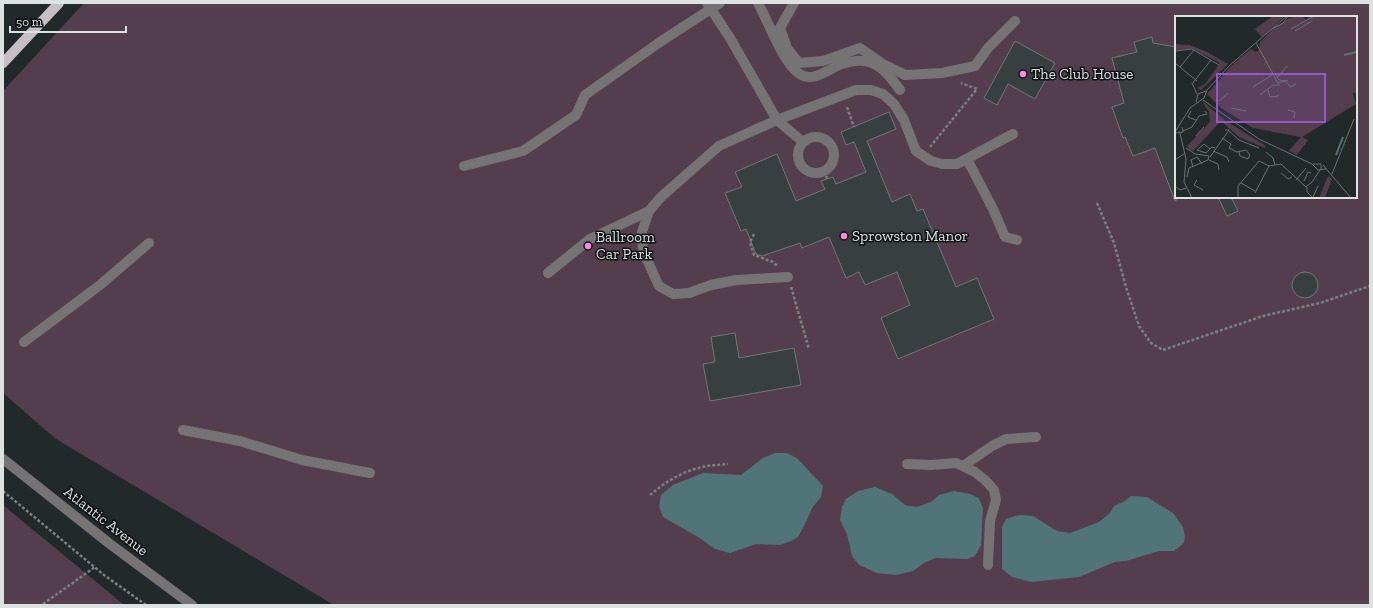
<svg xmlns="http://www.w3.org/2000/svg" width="1373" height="608" viewBox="0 0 1373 608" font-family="'Zilla Slab',serif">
<rect width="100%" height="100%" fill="#22292a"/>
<g fill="#543e4e" fill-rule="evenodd">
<path d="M84,3h1286v602h-1036l-278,-166 -53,-46v-302zM1176,17h180v180h-180z"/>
<path d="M3,505l120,99 1,1h-66l-1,-1 -1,1h-53z"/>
</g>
<g fill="#517478">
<path d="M775,453h12l10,5 26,28 -2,11 -9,11 -7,16 -7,13 -7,4 -11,4 -24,-1 -26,9 -15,-4 -17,-12 -35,-20 -4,-11 2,-11 12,-10 30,-12 38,2 22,-17z"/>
<path d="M875,487l17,7 13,11 12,2 14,-5 8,-7 15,-4 16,3 9,4 4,10 -2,37 -6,11 -8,3 -32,-1 -11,5 -11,8 -17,4 -19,-2 -18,-8 -7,-9 -5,-22 -7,-14 2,-13 4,-8 12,-8z"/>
<path d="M1131,496l16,1 26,16 10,14 2,9 -1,7 -10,8h-15l-33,10 -11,1 -36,15 -48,5 -19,-5 -10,-8v-42l4,-8 13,-4 14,1 24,15 13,2 29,-11 10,-8 5,-8 11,-5z"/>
</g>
<g fill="#373f40" stroke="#6e7778">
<path d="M1152,37l1,6 23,4v154h-1l-20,-53 -22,8 -8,-19 -2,1 -11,-31 12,-4 -12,-45 25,-6 -3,-10z"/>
<path d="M1015,41l40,22 -20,36 -27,-15 -11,21 -13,-7z"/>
<path d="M889,112l7,17 -29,12 25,61 18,-8 7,17 6,-2 33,78 21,-9 17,41 -96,40 -17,-41 29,-13 -13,-33 -32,13 -6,-13 -13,6 -17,-41 -27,11 -2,-5 -38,13 -6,-2 -10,-25 -5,2 -16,-38 17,-6 -7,-15 42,-18 19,47 29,-12 -4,-8 12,-4 3,7 30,-12 -12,-30 -8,3 -5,-13z"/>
<path d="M1218,197h13l7,14 -11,5z"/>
<circle cx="1305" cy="285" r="13"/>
<path d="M735,333l4,25 55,-10 7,37 -91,16 -7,-37 12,-2 -4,-25z"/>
</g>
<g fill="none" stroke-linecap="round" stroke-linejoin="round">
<g stroke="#7b8182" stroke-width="2.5" stroke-dasharray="3 2" stroke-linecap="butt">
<path d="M847,107l7,20"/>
<path d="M930,147l47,-58 -16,-6"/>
<path d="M825,171l2,8"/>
<path d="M1097,203l17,40 12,44 13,39 12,17 12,7 100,-34 57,-13 50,-17"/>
<path d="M754,234l-4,8 4,13 19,7 4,4"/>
<path d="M791,287l18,62"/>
<path d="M3,491l101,84 42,30"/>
<path d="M650,495c14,-12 31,-23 49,-27 9,-3 19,-3 29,-4"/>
<path d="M43,604l52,-37"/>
</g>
<g stroke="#767375" stroke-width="10">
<path d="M707,3l23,35 47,82 79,-30h15l12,4 11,10 10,16 12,31 15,10 11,3h15l56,-30"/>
<path d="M758,3c11,20 23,55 39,69 15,13 30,-3 45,-8 9,-3 21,-5 30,-1 12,5 20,16 28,27"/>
<path d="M794,3l-14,25 7,20 12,15 24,-2 37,-13 23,16 22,11 37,-2 33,-7 13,-18 27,-27"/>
<circle cx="816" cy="155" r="18"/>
<path d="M967,159l26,50 12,28 12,3"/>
<path d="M464,166l59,-15 53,-36 9,-20 75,-53 60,-39"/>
<path d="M649,211l-7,21 1,19 16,35 14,8 16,-1 22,-8 25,-5 52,-3"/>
<path d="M548,273l42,-34 59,-28 12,-14 58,-51 58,-26 26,22"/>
<path d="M24,342l76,-57 49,-42"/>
<path d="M183,430l57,11 62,19 68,13"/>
<path d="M3,459l107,85 82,61"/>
<path d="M907,464l24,1 25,-2 19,9 11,9 8,9 2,10 -6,21 -2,44"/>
<path d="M963,466l29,-20 14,-7 30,-2"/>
</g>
<path stroke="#c6c0c4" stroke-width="10" d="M3,63l56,-60"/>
</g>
<g fill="#fd86e2" stroke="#0e1112" stroke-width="1.5">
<circle cx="1023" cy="74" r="4"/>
<circle cx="844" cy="236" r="4"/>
<circle cx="588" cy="246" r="4"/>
</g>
<g text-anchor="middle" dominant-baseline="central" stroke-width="3" stroke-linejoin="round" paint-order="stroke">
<g font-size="15" fill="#dce1e1" stroke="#0e1112" text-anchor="start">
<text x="1031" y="74">The Club House</text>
<text x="852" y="236">Sprowston Manor</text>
<text x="596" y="237">Ballroom<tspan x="596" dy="17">Car Park</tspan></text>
</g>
<g font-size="15" fill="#dce1e1" stroke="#0e1112">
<text transform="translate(106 521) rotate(38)">Atlantic Avenue</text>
</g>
</g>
<g transform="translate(1175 16)">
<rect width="182" height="182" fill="#22292a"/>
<path d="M98,0h12l-23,21 -7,-8zM127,0l4,4 4,-4h47v77h-4l3,11 -54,33 6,3 -11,15 -8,-4 12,-14 -48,-9 -32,-20 -14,-14 25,-29 19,-16 5,3 3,-2 1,-8 12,-12 17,-12zM0,28l15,1 17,7 21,12 -27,26 -4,-2 8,-4 15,-21 -27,-14 -18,1zM27,85l24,20 40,25 -1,2 -26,-11 -18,-16 -28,30 -4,-2 -2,-3 23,-24 -1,-10zM153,160l4,3 -7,19h-6z" fill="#543e4e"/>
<path fill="none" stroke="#517478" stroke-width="2" d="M169,39l13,-3M161,139l7,-18"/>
<path fill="none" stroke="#6c7373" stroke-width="1" d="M97,13l11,-6 5,-7M116,13l23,-13M120,15l17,-10M81,27l22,40 7,-2 6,6 5,-3M0,35l17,-2 27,16M0,47l22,18M5,51l14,-17M103,61l9,-11M17,67l5,11M17,68l19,-24M78,71l22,-14 4,7 9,1M93,74l2,7 9,-1M85,79l13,-10h7M28,84l56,39 53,25 6,6 8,-1M44,85l9,-8M21,86l2,-8 8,-3M56,92l15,3M113,94l7,2 -1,6M16,95l-3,6 8,3M8,115l9,-4 7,-11 8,-2 -2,-3M54,115l10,9 20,8M0,116l15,-24 14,-10 3,-8 23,-25 57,-49M0,117l8,-1 -1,-5M5,117l6,26 -2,23 8,16M21,120l8,-9M47,122l9,6 -2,4M11,132l9,6 14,2 -1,4M54,132l8,4 9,-2M35,133l-6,-5 -7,6 9,3 6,-6 3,1M38,135l14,6 2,5M64,136l1,4 8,3 2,-4 -4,-5M91,136l7,6 2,7M35,141l19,-27h-4M34,144l9,4 1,6M138,148h8v6M148,149l28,33M0,151v-7l10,-7M18,151l-2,-7 6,-3 5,7M106,157l7,6 4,-2M157,158l22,-55M12,161l2,-9 19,-8M22,164l-3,5 9,5M121,164l10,-12M129,165l4,-9 3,1M66,167l14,8M0,170l5,4 6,-2M132,171v5l6,6M80,177l14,-27M138,181l5,-11M63,182v-12l21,-25 10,5 12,-2 25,23 6,-5 8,-12"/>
<path fill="#9359c8" fill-opacity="0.15" stroke="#9359c8" stroke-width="2" d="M42,58h108v48h-108z"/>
<rect width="182" height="182" fill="none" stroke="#dce1e1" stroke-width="2"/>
</g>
<rect width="1373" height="608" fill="none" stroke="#dce1e1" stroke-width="8"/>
<path d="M10 26v6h116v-6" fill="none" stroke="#dce1e1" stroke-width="2"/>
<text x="16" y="26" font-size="12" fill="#dce1e1" stroke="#0e1112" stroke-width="3" paint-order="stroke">50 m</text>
</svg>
